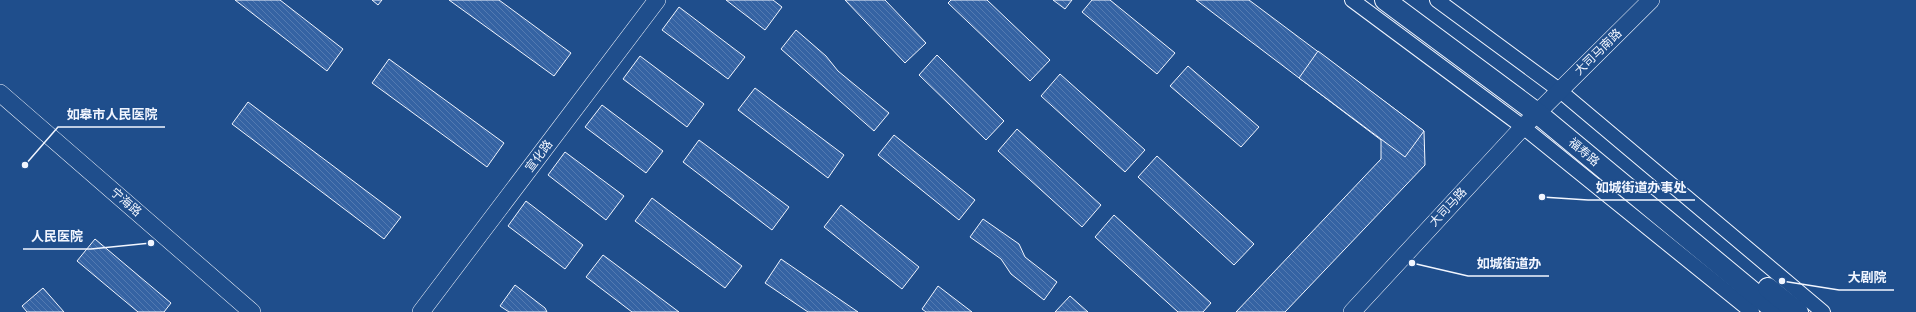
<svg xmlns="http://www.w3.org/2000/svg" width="1916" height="312" viewBox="0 0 1916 312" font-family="Figtree,'Noto Sans SC',sans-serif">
<defs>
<pattern id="building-back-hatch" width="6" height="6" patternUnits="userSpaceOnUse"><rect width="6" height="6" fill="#3563a3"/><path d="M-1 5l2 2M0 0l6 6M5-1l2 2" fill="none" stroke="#537ab1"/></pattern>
</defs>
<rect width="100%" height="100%" fill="#1f4e8c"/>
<g fill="url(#building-back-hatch)" stroke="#f2f6ff">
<path d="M235,0h45l63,49 -16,22z"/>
<path d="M372,0h10l-4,5z"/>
<path d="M449,0h50l72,53 -17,23z"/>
<path d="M726,0h47l9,7 -17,23z"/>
<path d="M845,0h40l41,43 -21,20z"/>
<path d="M951,0h36l63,60 -20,21 -82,-78z"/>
<path d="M1053,0h19l-7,9z"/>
<path d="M1092,0h18l65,53 -18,21 -75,-62z"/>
<path d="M1196,0h53l175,131 1,34 -140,147h-49l145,-153v-19z"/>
<path d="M679,7l66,50 -17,22 -66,-49z"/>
<path d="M796,30l30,26 12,15 51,42 -15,18 -93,-82z"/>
<path d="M1318,51l106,80 -19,26 -106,-79z"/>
<path d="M937,55l67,66 -18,19 -67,-65z"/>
<path d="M640,56l64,48 -17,23 -64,-48z"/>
<path d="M389,59l115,84 -17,24 -115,-84z"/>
<path d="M1188,66l71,61 -18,20 -71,-61z"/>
<path d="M1060,74l85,76 -20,22 -84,-76z"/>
<path d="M755,88l89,67 -16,23 -90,-68z"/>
<path d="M248,102l153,115 -17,22 -152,-115z"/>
<path d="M602,105l61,46 -17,22 -61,-46z"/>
<path d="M1017,129l84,76 -19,22 -84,-76z"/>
<path d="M894,135l81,65 -16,20 -81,-65z"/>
<path d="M699,140l90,67 -17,23 -89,-68z"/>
<path d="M565,152l59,44 -18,24 -58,-45z"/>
<path d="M1157,156l97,88 -20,21 -96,-88z"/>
<path d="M652,198l90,68 -17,22 -90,-67z"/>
<path d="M526,201l57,44 -18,24 -57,-43z"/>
<path d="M841,205l78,62 -17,22 -78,-62z"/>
<path d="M1114,215l97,88 -8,9h-25l-83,-75z"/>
<path d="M983,219l36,25 6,13 32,25 -13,18 -33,-26 -10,-15 -31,-22z"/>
<path d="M95,239l76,64 -7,9h-26l-61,-51z"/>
<path d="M603,255l76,57h-47l-46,-35z"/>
<path d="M781,259l77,53h-50l-43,-29z"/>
<path d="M515,285l30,23 2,4h-38l-9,-6z"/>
<path d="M938,286l34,26h-46l-4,-3z"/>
<path d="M43,288l21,24h-37l-5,-6z"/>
<path d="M1070,296l18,16h-33z"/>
</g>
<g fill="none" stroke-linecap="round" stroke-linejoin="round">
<g stroke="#f2f6ff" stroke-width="16">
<g id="minor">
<path d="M1352,0l171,127 229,185"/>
<path d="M1437,0l122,90 264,222"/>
</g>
</g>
<g stroke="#f2f6ff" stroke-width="18">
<g id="tertiary">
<path d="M0,93l252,219"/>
<path d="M421,312l236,-312"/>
<path d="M1352,312l171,-185 128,-127"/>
</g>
</g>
<g stroke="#f2f6ff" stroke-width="22">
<g id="secondary">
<path d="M1385,0l152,113 240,199"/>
<path d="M1768,288l30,24"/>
</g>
</g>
<use href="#minor" stroke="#1f4e8c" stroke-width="14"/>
<use href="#tertiary" stroke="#1f4e8c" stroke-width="17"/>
<use href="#secondary" stroke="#1f4e8c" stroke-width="20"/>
</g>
<g text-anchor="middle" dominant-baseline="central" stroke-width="3" stroke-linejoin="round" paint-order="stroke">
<g font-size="12" fill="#f2f6ff" stroke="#1f4e8c">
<text transform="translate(1598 52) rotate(-44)">大司马南路</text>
<text transform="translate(1584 152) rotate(40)">福寿路</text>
<text transform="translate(539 156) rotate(-53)">宣化路</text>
<text transform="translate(126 202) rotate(41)">宁海路</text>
<text transform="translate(1448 207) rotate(-47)">大司马路</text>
</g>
</g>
<path fill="none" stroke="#f2f6ff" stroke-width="1.5" d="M25 165L58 127H165M1542 197L1588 200H1695M151 243L91 249H23M1412 263L1468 276H1549M1782 281L1839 290H1894"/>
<g fill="#f2f6ff" stroke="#1f4e8c" stroke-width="1.5">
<circle cx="25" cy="165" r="4"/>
<circle cx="1542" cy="197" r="4"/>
<circle cx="151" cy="243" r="4"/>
<circle cx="1412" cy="263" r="4"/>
<circle cx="1782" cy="281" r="4"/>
</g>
<g font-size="13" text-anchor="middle" font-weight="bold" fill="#f2f6ff" stroke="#1f4e8c" stroke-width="3" stroke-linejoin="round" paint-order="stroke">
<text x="112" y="119">如皋市人民医院</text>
<text x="1641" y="192">如城街道办事处</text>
<text x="57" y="241">人民医院</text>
<text x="1509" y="268">如城街道办</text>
<text x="1867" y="282">大剧院</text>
</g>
</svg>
